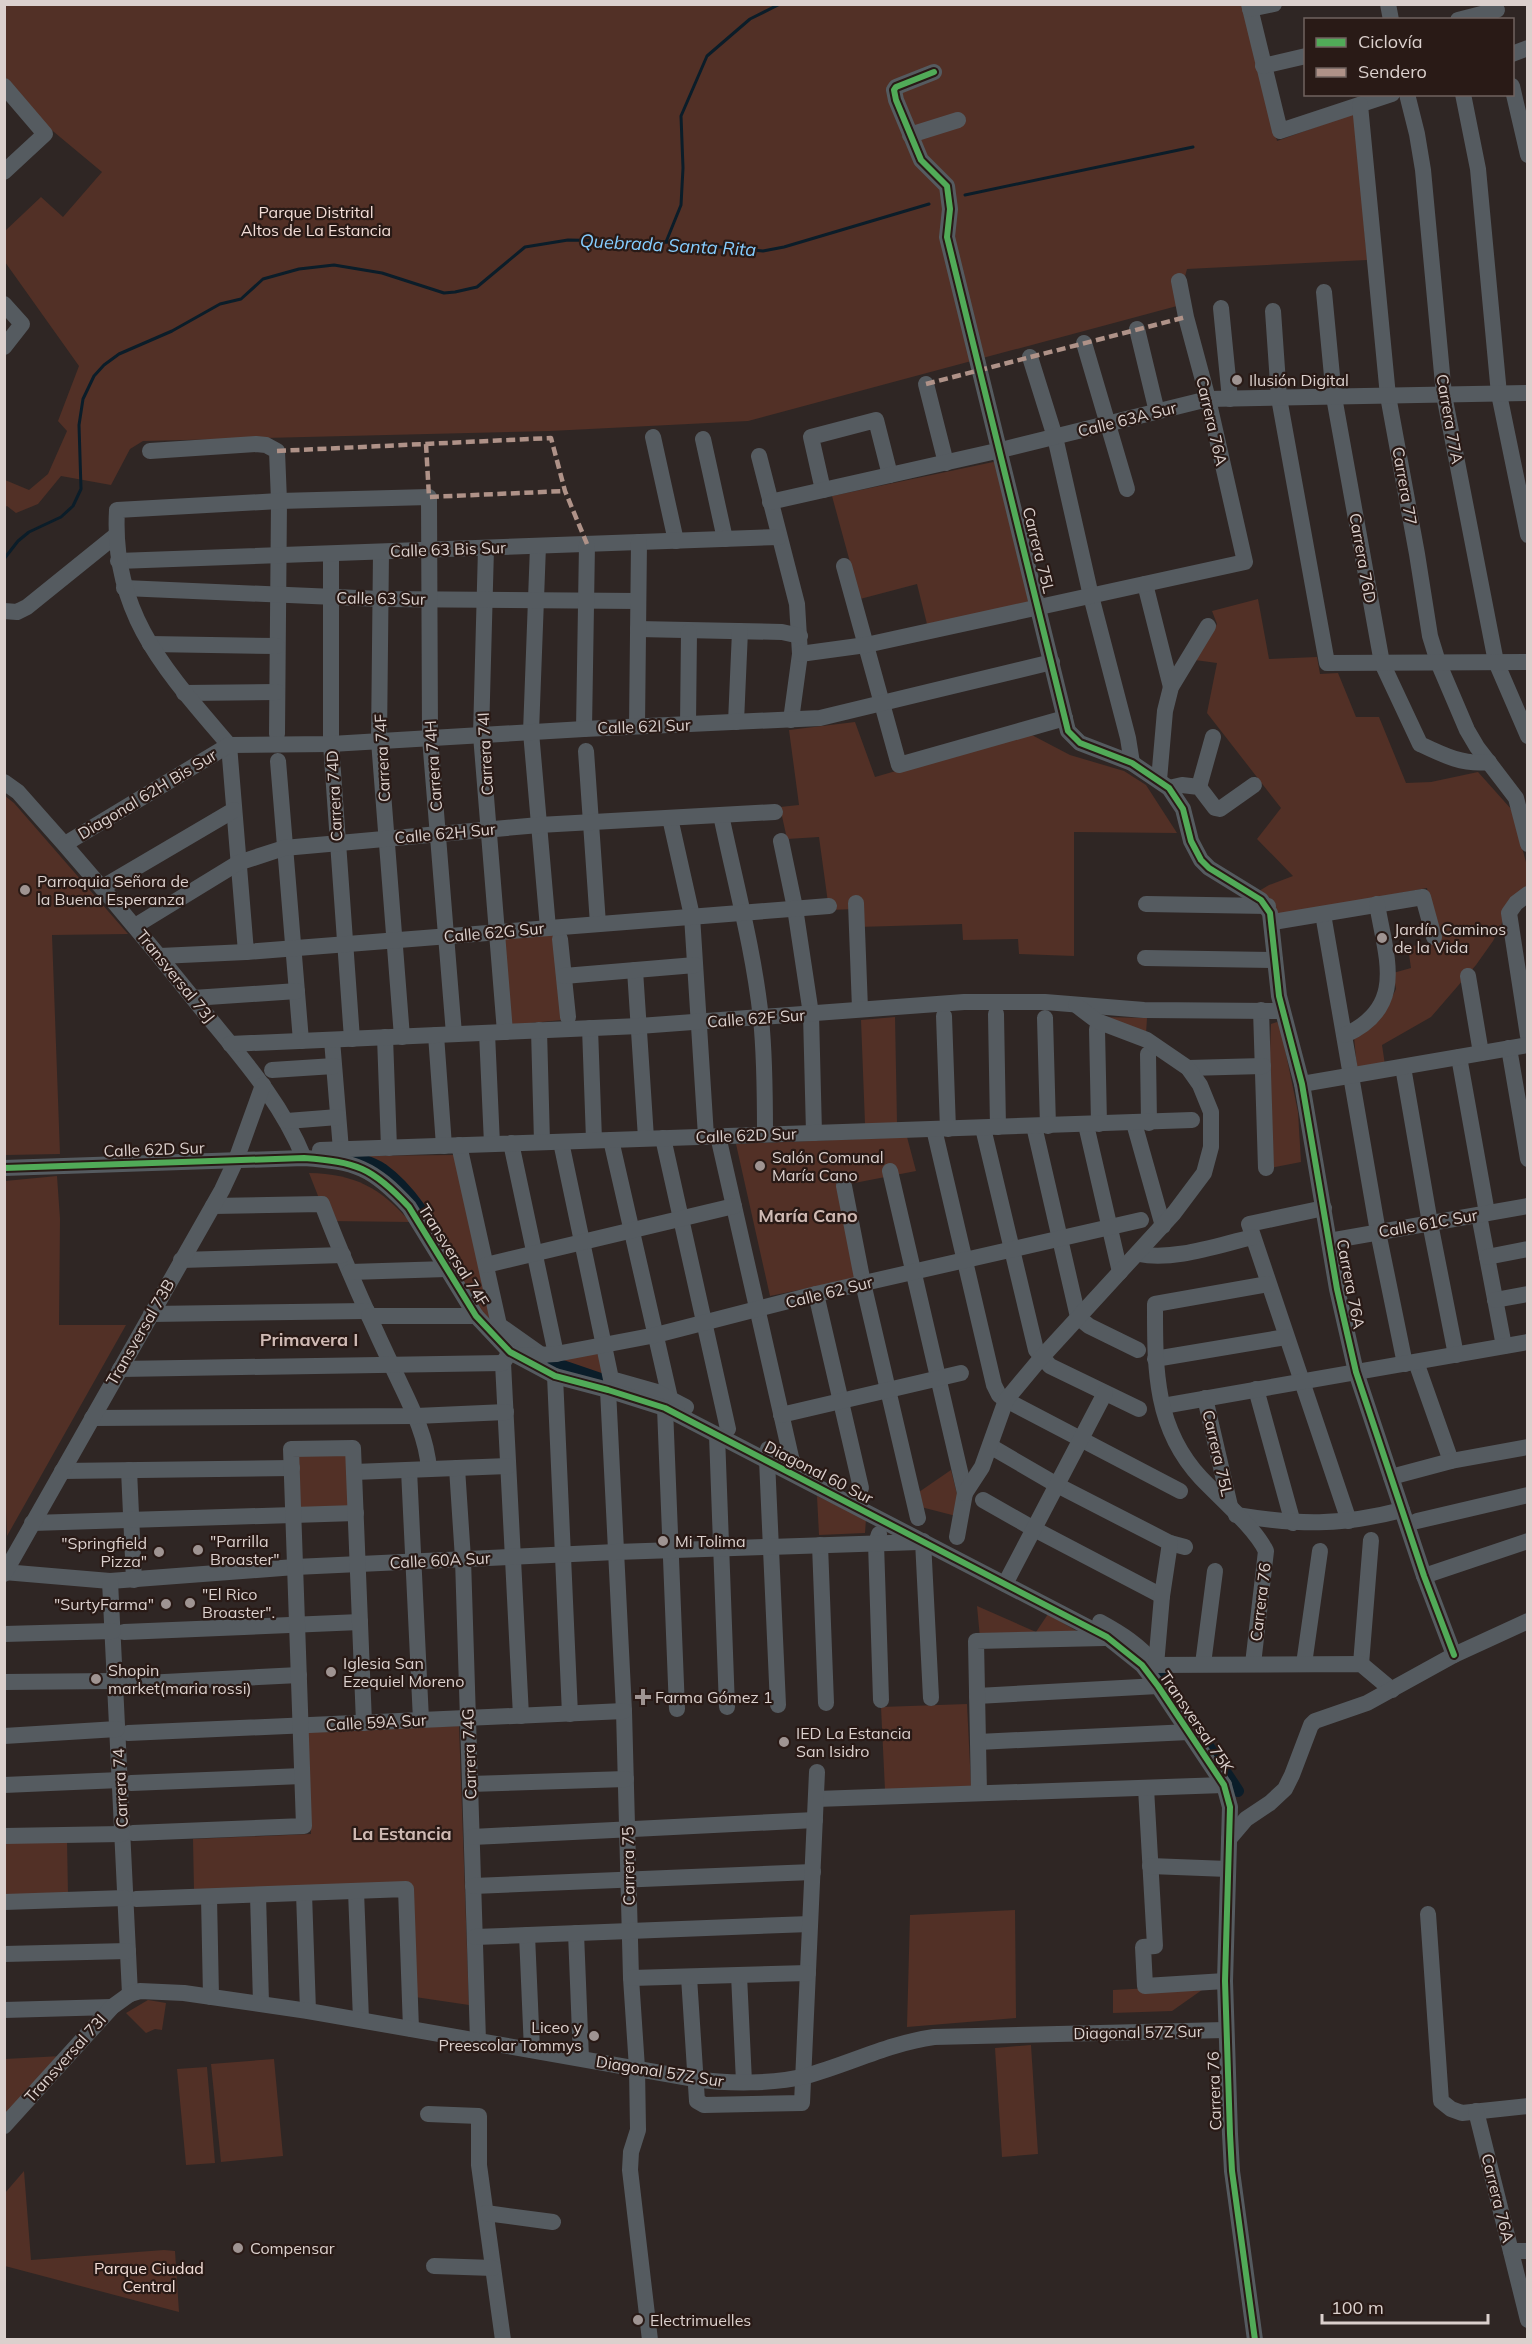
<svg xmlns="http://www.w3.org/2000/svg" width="1532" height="2344" viewBox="0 0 1532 2344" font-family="Mulish,sans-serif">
<rect width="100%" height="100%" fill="#2f2624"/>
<g fill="#523026">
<path d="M5,5h1241l31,136 78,-28 12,147 -180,9 -10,37 -429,115 -198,10 -407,10 -13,8 -19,36 -50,-9 -23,28 -22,9 -9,-7 -2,1v-27l24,10 19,-16 19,-43 -9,-10 21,-55 -74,-104v-31l36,-34 22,20 39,-45 -54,-45 -43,-50z"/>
<path d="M998,461l31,142 -102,21 -10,-40 -57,15 -28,-103z"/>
<path d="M1258,599l11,60 48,-2 3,17 18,-1 18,44h23l27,66 25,-1 47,-10 34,38 15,56v19l-19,26 -15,30 -17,24 -45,52 -49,28 3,20 -28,4 -3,-32 34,-32 8,-16 -3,-16 18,-5 -3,-21 29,-6 -10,-53 -149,28 -19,-25 10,-6 24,-9 -36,-37 24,-31 -74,-95 10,-50 -22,-3 22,-36 -5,-13z"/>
<path d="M855,722l20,55 153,-44 42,22 54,16 22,14 31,48 -103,-1v124l-55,-2 -1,-15 -55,1 -1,-16 -105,3 -1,-18 -27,1 -10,-73 -32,2 -7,-32 19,-2 -10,-75z"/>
<path d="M5,796l9,7 114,131 -76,1 8,219 -54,1z"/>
<path d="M554,934l8,86 -52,5 -8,-86z"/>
<path d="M895,1017l2,106 -32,1 -4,-104z"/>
<path d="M1102,1017l45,1 -1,16z"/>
<path d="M1277,1022l3,3 18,87 3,50 -31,6 -2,-60 3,-84z"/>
<path d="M907,1137l9,34 -77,15 18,92 -87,18 -34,-152z"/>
<path d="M454,1155l44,180 -18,-25 -59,-101 -40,-41 -29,-12z"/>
<path d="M309,1173c46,1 72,15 101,49l-82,-1z"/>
<path d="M57,1176l3,43 -1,106h67l-119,211 -3,-72 1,-283z"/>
<path d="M600,1350l7,32 -65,-21z"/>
<path d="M348,1453l1,54 -51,1 -1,-54z"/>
<path d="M951,1470l6,24 -1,22 -35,-9 -2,-15z"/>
<path d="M817,1496l49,23 -1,14 -46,2z"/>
<path d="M977,1606l59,26 12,-18 37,22 -105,2z"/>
<path d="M967,1704l4,82 -86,4 -4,-83z"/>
<path d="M459,1726l10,279 -54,-8 -3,-112 -218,6 -1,-52 118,-5 -4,-102z"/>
<path d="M67,1840l1,55 -63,2 -1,-55z"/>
<path d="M1015,1910l1,108 -109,9 3,-112z"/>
<path d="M1209,1985l-37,26 -59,2v-23z"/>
<path d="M148,2000l18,3 -4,27 -7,-1 -9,4 -20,-20z"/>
<path d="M1031,2045l7,109 -36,3 -7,-109z"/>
<path d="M62,2056l-57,60v-57z"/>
<path d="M274,2059l9,97 -62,6 -10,-98z"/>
<path d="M207,2067l8,96 -29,2 -9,-96z"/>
<path d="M24,2171l7,89 133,-10 11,1 4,61 -174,-46v-73z"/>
</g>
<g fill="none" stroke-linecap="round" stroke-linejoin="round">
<g stroke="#0b1d29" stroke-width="3">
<path d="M965,195l228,-48"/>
<path d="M666,242l15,-37 2,-37 -2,-52 26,-60 43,-37 30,-15"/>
<path d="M4,559l14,-18 11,-9 32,-15 12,-11 8,-17 -2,-64 4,-26 11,-23 10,-11 15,-11 53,-23 48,-27 21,-5 22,-20 36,-10 35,-4 48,8 62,20 11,-1 22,-5 48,-40 43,-7 98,2 97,9 21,-4 145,-43"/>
</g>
<g stroke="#0b1d29" stroke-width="12">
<path d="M352,1156c9,4 22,7 30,13 35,25 54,66 75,102"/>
<path d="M536,1357l79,27"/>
<path d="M1150,1663l9,9 79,119"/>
</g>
<g stroke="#555b60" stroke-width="16">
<path d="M1249,4l31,127 112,-37"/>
<path d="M1388,4l3,16"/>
<path d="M1250,9l24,-5"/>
<path d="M1458,20l39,-10"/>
<path d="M1512,54l16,-6"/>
<path d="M1263,66l43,-10"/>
<path d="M934,72l-38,15 -2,3 2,10 25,60 26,26 3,23 -3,28 121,494 12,12 52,20 37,25 14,21 8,32 10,19 8,8 52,32 9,13 9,83 23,88 35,205 19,83 68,204 30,79"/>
<path d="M4,86l41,48 -41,38"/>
<path d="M1512,86l16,69"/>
<path d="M1407,94l10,40 6,36 21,225 52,267 32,74"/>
<path d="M1463,94l15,75 21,225 29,141"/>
<path d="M1360,105l28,291 29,158 13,82 8,26 29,68 10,17 39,51 12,46"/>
<path d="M910,135l48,-15"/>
<path d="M1324,292l10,105 48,266 38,81c23,11 43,21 69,18"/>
<path d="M4,304l18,20 -18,23"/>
<path d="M1221,308l9,91"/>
<path d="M1273,311l6,87 48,265 201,-1"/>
<path d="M1137,329l20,83"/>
<path d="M1084,343l43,146"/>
<path d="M1030,357l25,80 36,159 37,142 4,25"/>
<path d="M926,384l20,79"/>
<path d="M653,437l23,104"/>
<path d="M703,439l22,100"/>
<path d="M150,451l106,-7 10,1 11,6 2,50 -2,233"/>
<path d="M759,456l38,148 3,50 -9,66"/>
<path d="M823,490l-12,-53 65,-17 14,55"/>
<path d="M770,502l231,-52 207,-51 320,-6"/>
<path d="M538,546l-7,186 17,196"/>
<path d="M486,548l-5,187 24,297"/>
<path d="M381,552l-2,189 23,296"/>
<path d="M331,554v190l21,295"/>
<path d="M118,561l661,-24"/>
<path d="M844,566l55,199 166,-47"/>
<path d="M1145,584l26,103"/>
<path d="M124,588l257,11 257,2"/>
<path d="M4,611l13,1 10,-5 88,-71"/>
<path d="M638,629l144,3 18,4"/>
<path d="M150,644l127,2"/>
<path d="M800,654l66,-9 379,-83 -37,-163 -22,-82 -7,-36"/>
<path d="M184,693l93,-1"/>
<path d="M736,722l4,-91"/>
<path d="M688,724l1,-92"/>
<path d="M637,726l2,-184"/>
<path d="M584,729l3,-185"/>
<path d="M229,745c-63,-74 -118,-131 -112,-235l162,-9 150,-4 1,241 24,296"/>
<path d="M229,745l17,207"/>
<path d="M586,751l12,173"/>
<path d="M278,761l23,280"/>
<path d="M1159,780l6,-69 6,-24 37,-61"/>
<path d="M4,782l14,10c63,70 124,142 183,216 39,48 80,93 103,150"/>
<path d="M1199,787l14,-50"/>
<path d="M1169,788l13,-3 17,2 16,21 5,1 34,-24"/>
<path d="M721,815c14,67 33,136 40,204 4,38 4,77 4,115"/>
<path d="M670,818l22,98 14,220"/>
<path d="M781,841l14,67 16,106 3,119"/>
<path d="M65,844l164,-99 102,-1 253,-15 236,-11 232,-56"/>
<path d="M103,887l131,-77"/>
<path d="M1528,894l-12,9 -7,10 19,123"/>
<path d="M856,903l4,106"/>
<path d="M1146,904l122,2"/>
<path d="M1323,914l55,318 27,132"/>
<path d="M1273,922l150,-25 11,40"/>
<path d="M135,926l103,-63 46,-15 255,-23 236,-13"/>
<path d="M560,939l8,78"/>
<path d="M160,956l86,-4 583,-46"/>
<path d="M1145,958l130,2"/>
<path d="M635,970l11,168"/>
<path d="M564,976l131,-11"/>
<path d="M1468,976l13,77"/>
<path d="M193,998l104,-7"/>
<path d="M1261,1010l5,158"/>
<path d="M996,1014l2,113"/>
<path d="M944,1016l4,113"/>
<path d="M1045,1018l3,108"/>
<path d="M590,1028l4,112"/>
<path d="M1097,1029l2,95"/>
<path d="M539,1030l3,112"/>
<path d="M487,1033l5,111"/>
<path d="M436,1035l8,111"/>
<path d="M1345,1035c62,-28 41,-77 32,-131"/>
<path d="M385,1037l4,111"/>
<path d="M332,1040l9,110"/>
<path d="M230,1044l409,-18 325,-24h81l99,8 138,1"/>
<path d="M1509,1048l19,111"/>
<path d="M1148,1054l1,69"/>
<path d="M1459,1057l28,156"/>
<path d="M1403,1067l27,156 26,132"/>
<path d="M1188,1068l75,-2"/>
<path d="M272,1070l62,-4"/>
<path d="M1302,1084l226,-39"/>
<path d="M287,1121l51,-4"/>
<path d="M1134,1123l29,103"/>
<path d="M1086,1125l34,147"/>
<path d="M1034,1126l44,191 11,9 49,24"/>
<path d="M983,1128l53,222 14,16 89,43"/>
<path d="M934,1129l60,256 5,10 7,5 174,91"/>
<path d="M718,1136l75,330"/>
<path d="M663,1138l65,291"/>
<path d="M611,1140l59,258"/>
<path d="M561,1142l50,237 46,13 29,15"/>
<path d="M511,1143l45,211"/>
<path d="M459,1145l40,180 44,31"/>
<path d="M320,1150l872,-30"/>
<path d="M4,1168l300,-10c52,4 68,9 105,49l67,109 34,36 45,24 53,14 57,18 442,229 35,28 16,21 66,99 6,22 -5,174 5,153 2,37 23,169"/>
<path d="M890,1171l75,322 -8,44"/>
<path d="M844,1186l19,97 55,235"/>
<path d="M213,1206l109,-2c21,55 45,109 70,162 15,33 34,65 37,103"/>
<path d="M1324,1208l-75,16 100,297"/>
<path d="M1479,1215l25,131"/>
<path d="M1329,1241l199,-35"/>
<path d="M1139,1254c35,7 79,-9 114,-17"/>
<path d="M1487,1257l41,-8"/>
<path d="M181,1260l162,-5"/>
<path d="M486,1265l248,-59"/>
<path d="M350,1272l97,-3"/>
<path d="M816,1294l45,194"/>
<path d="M1495,1300l33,-6"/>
<path d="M151,1314l216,-3"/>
<path d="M369,1316h107"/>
<path d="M508,1355l-5,8 18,353"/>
<path d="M520,1356l36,-2 100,-19 160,-41 325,-74"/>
<path d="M1155,1359l131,-22"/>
<path d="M1416,1362l35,99"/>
<path d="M120,1369l383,-6"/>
<path d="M555,1376l15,338"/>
<path d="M1256,1389l37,134"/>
<path d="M608,1390l16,321 7,267 6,90 1,62 -7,22 -1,18 20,170"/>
<path d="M1205,1398l25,108"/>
<path d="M1163,1406l365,-64"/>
<path d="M665,1408l12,301"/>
<path d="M781,1415l180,-42"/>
<path d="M92,1418l324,-2 90,-4"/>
<path d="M717,1435l10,272"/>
<path d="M990,1446l67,39 113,58 15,4"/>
<path d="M768,1449l24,11"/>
<path d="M767,1460l11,245"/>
<path d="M457,1468l6,91 15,482"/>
<path d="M129,1470l5,110"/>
<path d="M409,1470l12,250"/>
<path d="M62,1471l230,-3"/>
<path d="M354,1472l154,-6"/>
<path d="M1391,1477l60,-16 77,-14"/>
<path d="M965,1493l17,-26 24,-67 35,-42 133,-145 30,-40 7,-26v-35l-11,-27 -12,-17 -41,-28 -50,-19 -21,-16"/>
<path d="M983,1500l51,29 128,67"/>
<path d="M1236,1515c62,10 105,11 166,-5"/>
<path d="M1417,1521l111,-26"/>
<path d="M32,1523l324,-10"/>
<path d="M879,1534l-3,9 5,157"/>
<path d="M923,1541l8,157"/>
<path d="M820,1545l6,158"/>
<path d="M4,1572l106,9 185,-14 321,-15 303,-10"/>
<path d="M4,1574l218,-384 14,-30 27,-75"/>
<path d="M1424,1576l104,-35"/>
<path d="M110,1581l20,413"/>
<path d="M1005,1584l100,-191"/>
<path d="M1100,1622c22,12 39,23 55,42"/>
<path d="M124,1632l236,-10"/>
<path d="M4,1634l109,-3"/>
<path d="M1203,1664l12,-93"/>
<path d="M1253,1664l13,-113c-11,-23 -46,-53 -65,-73 -47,-50 -46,-110 -46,-174l113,-20"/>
<path d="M1304,1664l16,-113"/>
<path d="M1361,1664l10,-124"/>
<path d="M1146,1665l215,-1 31,26"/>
<path d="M1156,1665l6,-69 8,-53"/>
<path d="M4,1682l111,-1"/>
<path d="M126,1684l173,-9"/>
<path d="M977,1696l181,-10"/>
<path d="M128,1733l496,-22"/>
<path d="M4,1736l113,-7"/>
<path d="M978,1742l211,-10"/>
<path d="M131,1783l171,-7"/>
<path d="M470,1784l156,-5"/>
<path d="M4,1785l116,-5"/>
<path d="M1146,1788l9,158 -12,1 2,39 80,-5"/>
<path d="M979,1793l-3,-152 129,-3"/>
<path d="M816,1799l408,-14"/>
<path d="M133,1833l171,-7 -13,-377 62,-1 11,275"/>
<path d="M4,1836l118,-2"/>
<path d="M472,1837l343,-17"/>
<path d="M1229,1839l17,-20 24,-16 15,-14 7,-14 19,-50 4,-4 52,-18 87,-48 74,-34"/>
<path d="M1150,1866l78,3"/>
<path d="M473,1886l340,-14"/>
<path d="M356,1891l5,129"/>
<path d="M304,1893l4,118"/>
<path d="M258,1895l3,108"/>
<path d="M209,1897l2,100"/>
<path d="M136,1899l270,-10 5,140"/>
<path d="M4,1902l121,-4"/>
<path d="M1428,1914l13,187 10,8 11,4 66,-7"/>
<path d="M576,1933l5,125"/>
<path d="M527,1935l5,115"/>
<path d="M475,1937l335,-13"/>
<path d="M4,1954l124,-3"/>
<path d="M739,1975l5,107"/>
<path d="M689,1977l8,124 7,4 98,-2 15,-331"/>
<path d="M631,1978l177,-5"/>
<path d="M4,2010l108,-3"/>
<path d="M1476,2111l52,209"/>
<path d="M428,2114l51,2v49l24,175"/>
<path d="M4,2126l108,-119 18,-13 10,-3 44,2 124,18 387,68c33,5 79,5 111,-3 43,-12 84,-33 128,-39l291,-7"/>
<path d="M486,2213l67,9"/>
<path d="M1511,2251h17"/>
<path d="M434,2266l59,2"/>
</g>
<g stroke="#af9288" stroke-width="4.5" stroke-dasharray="9 4.5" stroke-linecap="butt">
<path d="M926,384l260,-67"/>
<path d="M426,444l3,53 136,-6"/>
<path d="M277,451l274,-13 14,53 22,53"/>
</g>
<g stroke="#291a16" stroke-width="10">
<g id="cycleway">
<path d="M934,72l-38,15 -2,3 2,10 25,60 26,26 3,23 -3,28 121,494 12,12 52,20 37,25 14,21 8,32 10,19 8,8 52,32 9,13 9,83 23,88 35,205 19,83 68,204 30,79"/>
<path d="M4,1168l300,-10c52,4 68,9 105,49l67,109 34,36 45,24 53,14 57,18 442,229 35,28 16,21 66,99 6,22 -5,174 5,153 2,37 23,169"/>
</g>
</g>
<use href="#cycleway" stroke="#51ab58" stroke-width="6"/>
</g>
<g fill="#9f9492" stroke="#291a16" stroke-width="2">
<circle cx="1237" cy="380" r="6"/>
<circle cx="25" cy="890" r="6"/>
<circle cx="1382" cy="938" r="6"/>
<circle cx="760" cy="1166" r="6"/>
<circle cx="663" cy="1541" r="6"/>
<circle cx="198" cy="1550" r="6"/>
<circle cx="159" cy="1552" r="6"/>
<circle cx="190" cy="1603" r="6"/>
<circle cx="166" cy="1604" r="6"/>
<circle cx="331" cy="1672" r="6"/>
<circle cx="96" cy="1679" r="6"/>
<path d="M640 1688h6v6h6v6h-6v6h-6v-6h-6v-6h6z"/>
<circle cx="784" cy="1742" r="6"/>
<circle cx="594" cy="2036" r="6"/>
<circle cx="238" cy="2248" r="6"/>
<circle cx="638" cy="2320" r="6"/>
</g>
<g text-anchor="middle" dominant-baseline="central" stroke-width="4.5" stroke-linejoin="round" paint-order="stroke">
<g font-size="16" fill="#f2ddd7" stroke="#291a16">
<text x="316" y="212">Parque Distrital<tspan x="316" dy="18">Altos de La Estancia</tspan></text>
<text x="149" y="2268">Parque Ciudad<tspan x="149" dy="18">Central</tspan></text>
</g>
<g font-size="16" fill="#dbd0cd" stroke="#291a16" text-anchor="start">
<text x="1249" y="380">Ilusión Digital</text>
<text x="37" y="881">Parroquia Señora de<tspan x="37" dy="18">la Buena Esperanza</tspan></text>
<text x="1394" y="929">Jardín Caminos<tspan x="1394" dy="18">de la Vida</tspan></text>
<text x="772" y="1157">Salón Comunal<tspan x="772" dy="18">María Cano</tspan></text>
<text x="210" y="1541">"Parrilla<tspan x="210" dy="18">Broaster"</tspan></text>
<text x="675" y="1541">Mi Tolima</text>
<text x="147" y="1543" text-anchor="end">"Springfield<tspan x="147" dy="18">Pizza"</tspan></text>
<text x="202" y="1594">"El Rico<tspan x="202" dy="18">Broaster".</tspan></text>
<text x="154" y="1604" text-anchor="end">"SurtyFarma"</text>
<text x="343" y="1663">Iglesia San<tspan x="343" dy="18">Ezequiel Moreno</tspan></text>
<text x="108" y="1670">Shopin<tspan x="108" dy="18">market(maria rossi)</tspan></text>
<text x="655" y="1697">Farma Gómez 1</text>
<text x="796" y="1733">IED La Estancia<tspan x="796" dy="18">San Isidro</tspan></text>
<text x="582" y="2027" text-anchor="end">Liceo y<tspan x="582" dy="18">Preescolar Tommys</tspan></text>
<text x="250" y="2248">Compensar</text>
<text x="650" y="2320">Electrimuelles</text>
</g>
<g font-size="16" fill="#dbd0cd" stroke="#291a16">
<text transform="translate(1127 419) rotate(-14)">Calle 63A Sur</text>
<text transform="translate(1450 419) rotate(80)">Carrera 77A</text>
<text transform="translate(1212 421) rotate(77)">Carrera 76A</text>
<text transform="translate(1405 486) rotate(80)">Carrera 77</text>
<text transform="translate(448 549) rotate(-2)">Calle 63 Bis Sur</text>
<text transform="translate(1039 550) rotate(76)">Carrera 75L</text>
<text transform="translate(1363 558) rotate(80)">Carrera 76D</text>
<text transform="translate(381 598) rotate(1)">Calle 63 Sur</text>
<text transform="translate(644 726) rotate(-2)">Calle 62I Sur</text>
<text transform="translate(485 754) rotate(-93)">Carrera 74I</text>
<text transform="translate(382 758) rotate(-93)">Carrera 74F</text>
<text transform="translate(433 766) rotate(-94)">Carrera 74H</text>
<text transform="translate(147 794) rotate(-31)">Diagonal 62H Bis Sur</text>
<text transform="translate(334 796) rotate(-93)">Carrera 74D</text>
<text transform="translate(445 833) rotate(-5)">Calle 62H Sur</text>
<text transform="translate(494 932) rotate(-5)">Calle 62G Sur</text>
<text transform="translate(176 976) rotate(51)">Transversal 73J</text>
<text transform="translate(756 1018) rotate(-4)">Calle 62F Sur</text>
<text transform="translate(746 1135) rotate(-2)">Calle 62D Sur</text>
<text transform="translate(154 1149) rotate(-2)">Calle 62D Sur</text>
<text transform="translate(1428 1223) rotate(-10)">Calle 61C Sur</text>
<text transform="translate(454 1255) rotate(58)">Transversal 74F</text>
<text transform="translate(1351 1284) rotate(79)">Carrera 76A</text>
<text transform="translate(829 1292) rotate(-14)">Calle 62 Sur</text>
<text transform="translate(140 1332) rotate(-60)">Transversal 73B</text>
<text transform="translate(1218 1453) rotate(77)">Carrera 75L</text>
<text transform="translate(819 1472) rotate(27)">Diagonal 60 Sur</text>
<text transform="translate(440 1560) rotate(-3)">Calle 60A Sur</text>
<text transform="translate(1260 1602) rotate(-83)">Carrera 76</text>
<text transform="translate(376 1722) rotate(-3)">Calle 59A Sur</text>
<text transform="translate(1197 1722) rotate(56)">Transversal 75K</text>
<text transform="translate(469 1754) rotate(-92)">Carrera 74G</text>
<text transform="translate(120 1788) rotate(-93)">Carrera 74</text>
<text transform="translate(628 1866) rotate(-91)">Carrera 75</text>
<text transform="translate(1138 2032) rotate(-1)">Diagonal 57Z Sur</text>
<text transform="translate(65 2058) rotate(-48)">Transversal 73I</text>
<text transform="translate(660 2071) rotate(9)">Diagonal 57Z Sur</text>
<text transform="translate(1214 2091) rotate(-92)">Carrera 76</text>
<text transform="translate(1498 2198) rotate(76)">Carrera 76A</text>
</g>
<g font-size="18" font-style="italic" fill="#85cdff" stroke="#291a16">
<text transform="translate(668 245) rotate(3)">Quebrada Santa Rita</text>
</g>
<g font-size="18" font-weight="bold" fill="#cfbab4" stroke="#291a16">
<text x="808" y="1215">María Cano</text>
<text x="309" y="1339">Primavera I</text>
<text x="402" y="1833">La Estancia</text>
</g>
</g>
<rect width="1532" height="2344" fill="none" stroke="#dbd0cd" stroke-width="12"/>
<rect x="1304" y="18" width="210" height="78" fill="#291a16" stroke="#70635f" stroke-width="1.5"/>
<rect x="1316" y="38" width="30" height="9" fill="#51ab58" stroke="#70635f" stroke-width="1.5"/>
<text x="1358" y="48" font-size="18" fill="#dbd0cd">Ciclovía</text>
<rect x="1316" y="68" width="30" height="9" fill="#af9288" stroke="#70635f" stroke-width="1.5"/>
<text x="1358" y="78" font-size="18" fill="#dbd0cd">Sendero</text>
<path d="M1322 2314v9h166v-9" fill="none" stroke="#dbd0cd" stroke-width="3"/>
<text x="1331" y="2314" font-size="18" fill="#dbd0cd" stroke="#291a16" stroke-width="4.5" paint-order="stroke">100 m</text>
</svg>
